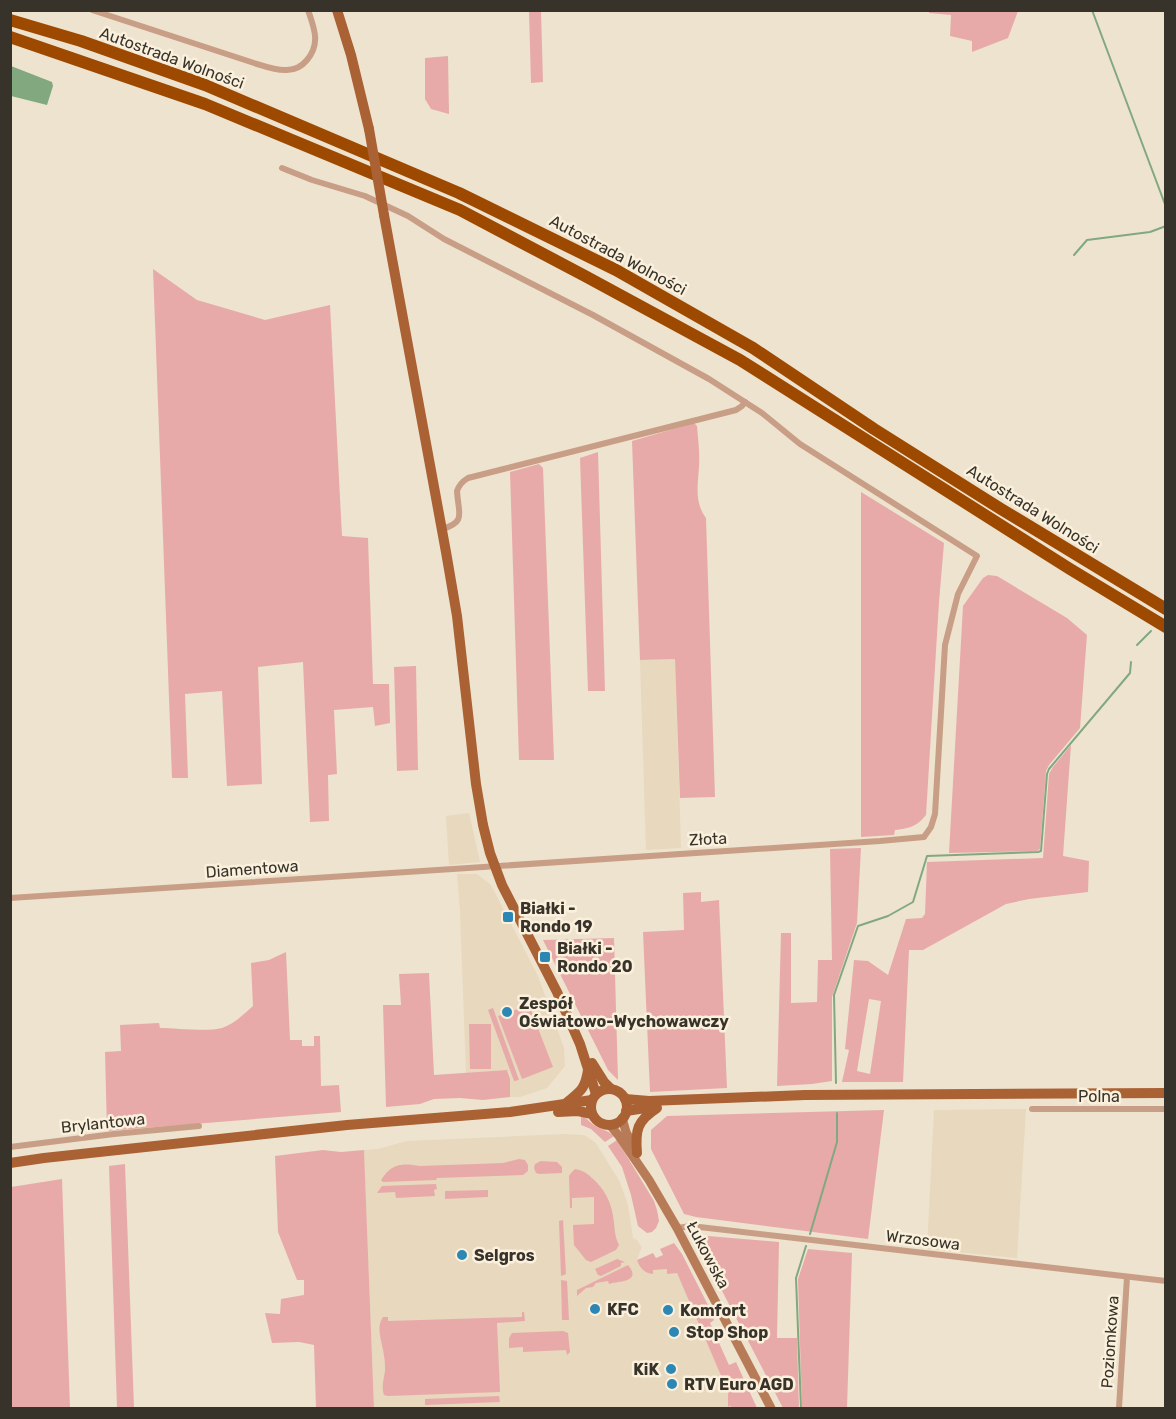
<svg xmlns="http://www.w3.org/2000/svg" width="1176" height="1419" viewBox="0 0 1176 1419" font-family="Rubik,sans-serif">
<rect width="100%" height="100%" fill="#eee3cf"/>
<g fill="#e7d8be">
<path d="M675,659l6,189 -35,2 -6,-190z"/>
<path d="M469,813l11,49 -31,3 -3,-49z"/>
<path d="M457,874h20l14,11 47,91 26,72 1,18 -18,22 -27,9h-10v-18l-3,-9 -41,3 -6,-162z"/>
<path d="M1026,1109l-9,149 -90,-9 7,-139z"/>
<path d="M563,1134l21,1 11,7 25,40 8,23 5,33 4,2 5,8 -2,3 -3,9 5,9h25l10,4 51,119v16h-354l-10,-258 14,-1 29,-8z"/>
</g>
<g fill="#e7aaa9" fill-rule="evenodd">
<path d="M929,10h89v1l-10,27 -36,14v-11l-22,-5 1,-21 -22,-2z"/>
<path d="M529,11h12l2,71 -12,1z"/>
<path d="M448,56l1,58 -18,-5 -6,-10v-41z"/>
<path d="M153,269l44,31 68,20 65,-15 12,231 26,2 5,146h16l1,39 -15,3 -2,-19 -39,3 3,64 -9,1 1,46 -19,1 -7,-160 -45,5 4,117 -35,2 -5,-95 -37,3 3,84h-16z"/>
<path d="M694,423l3,3c1,13 3,27 2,40 -1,19 -5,36 7,52l9,279 -35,1 -5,-139 -35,1 -8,-219z"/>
<path d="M598,452l7,239h-17l-8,-233z"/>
<path d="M539,464l4,4 11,292h-35l-9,-288z"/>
<path d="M861,492l83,51 -5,59 -13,213c-10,12 -16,13 -31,15l-1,5 -33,2z"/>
<path d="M988,575l9,1 70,42 20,17 -7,93 -31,37 -3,6 -6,78 -3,2 -88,2 14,-247 20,-28z"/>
<path d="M416,666l2,104 -21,1 -3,-104z"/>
<path d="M1071,745l-8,111 26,5 -1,31 -59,7 -23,5 -83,46h-14l-6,132h-61l7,-32 -4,-1 9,-89 14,1 20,14 18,-56 16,-1 3,-4 2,-52 116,-4 6,-84 4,-7zM869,999l12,2 -11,73 -13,-3z"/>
<path d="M861,848l-4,75 -25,74v84l-20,3 -35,2 4,-153h10v70l26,-1 1,-42h14l-2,-111z"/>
<path d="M701,892v10l18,-2 8,188 -77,4 -7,-160 41,-2 -1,-37z"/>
<path d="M614,938l4,142 -10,-10 -65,-130z"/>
<path d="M286,952l4,88h12v6h12v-10h6l1,50 18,-1 2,27 -234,19 -2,-79 16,-1 -1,-26 39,-2 1,5c15,0 48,4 62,0 12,-4 22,-14 31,-22l-2,-43 18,-3z"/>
<path d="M429,973l5,102 73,-5 3,9v18l-27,3 -23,-2 -26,1 -14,5 -34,3 -3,-102h18l-2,-31z"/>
<path d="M529,1005l24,62 -31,12 -24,-63z"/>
<path d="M493,1008l26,72 -5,1 -26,-71z"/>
<path d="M469,1024h22v45h-21z"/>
<path d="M884,1110l-16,129 -172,-22 -12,-3 -33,-65v-19l16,-14z"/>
<path d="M581,1115c6,3 8,7 13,10 7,5 14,5 20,11l-9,6 -14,-13 -10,-4z"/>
<path d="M617,1140l37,61 3,9 2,11 -3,7 -4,4 -5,1 -9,-7 -7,-31 -9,-28 -14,-21z"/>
<path d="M323,1150l18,2 23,-2 10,258h-58l-2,-63 -15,-3 -27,1 -7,-30 15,1 1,-15 23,-4v-15h-7l-19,-48 -3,-76z"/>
<path d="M519,1159l6,1 3,5v6l-5,4 -86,3 -1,2 -53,2 -2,-2c11,-17 21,-17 39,-14l83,-3z"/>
<path d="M541,1161l16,1 5,5v6l-23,1 -3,-1 -2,-5 1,-4z"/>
<path d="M125,1164l9,244h-17l-8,-242z"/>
<path d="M575,1169c7,1 12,4 17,9 12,10 19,24 21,38 2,10 1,20 6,29l-3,5 -25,12 -5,-2 -12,-15 -1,-20 21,-1v-27l-22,1v10h-2l-1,-32 2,-3z"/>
<path d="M62,1179l8,229h-59v-221z"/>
<path d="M436,1184l1,5 -3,1 1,6 -39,2 -1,-6 -18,1 5,-7z"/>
<path d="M488,1190v7l-43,2v-8z"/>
<path d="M563,1220l3,54 -5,2 -2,-55z"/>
<path d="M696,1235l83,7 -2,96h20l2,70h-16l-63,-121 -4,-10 -20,-37z"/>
<path d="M674,1243l8,11 29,57 3,9 -4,3 19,42 7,-3 21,46h-26v-2l-3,1v-15l-51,-119 -10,1v-5l-14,1v4c-9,-1 -13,-6 -16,-14l16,-7 3,5 7,-3 -3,-6z"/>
<path d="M808,1249l44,4 -5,155h-45l-4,-129z"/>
<path d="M617,1259l8,3 -4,1v3l-20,10 -3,-1 -3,-6z"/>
<path d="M628,1265c14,17 -8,16 -19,19l-1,-3 -12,2 -3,4 -7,1 -9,8v-6z"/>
<path d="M561,1280l6,1 2,39h-7z"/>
<path d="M522,1312h2l1,9 -28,2 3,69 -112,4 -4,-1c-3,-9 0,-16 1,-24 0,-5 0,-11 -1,-15 -1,-12 -9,-28 -1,-39h5v4l134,-4z"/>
<path d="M563,1331l5,2 2,19 -3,3 -1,-5 -43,2v-5l-14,1v-10l3,-5z"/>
<path d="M499,1396l1,6 -75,3v-6z"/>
</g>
<path fill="#82a87f" d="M11,66l41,16 1,4 -6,19 -36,-9z"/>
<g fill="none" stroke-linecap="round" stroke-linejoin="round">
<g stroke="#82a87f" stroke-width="2">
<path d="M1092,10l74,197"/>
<path d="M1074,255l13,-15 63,-8 16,-6"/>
<path d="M1137,645l14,-14"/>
<path d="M836,1083l-2,-88 24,-69 30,-10 25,-14 14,-46 111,-4 3,-1 6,-77 2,-5 81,-96 1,-11"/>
<path d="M810,1234l27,-92v-29"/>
<path d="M801,1408l-5,-130 10,-32"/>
</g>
<g stroke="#c89e87" stroke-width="6">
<path d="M92,10l162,53c10,3 22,8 33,7 8,0 15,-4 20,-10 14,-17 7,-32 1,-50"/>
<path d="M442,529c25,-7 16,-16 15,-38 2,-6 6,-10 11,-13l268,-68 6,-4 3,-4"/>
<path d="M10,898l870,-57 44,-4 7,-10 4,-13 10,-169 13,-51 19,-38 -177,-112 -38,-31 -53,-34 -116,-64 -149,-76 -36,-23 -43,-20 -53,-16 -30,-12"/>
<path d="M1032,1109h134"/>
<path d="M10,1147l104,-13 85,-8"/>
<path d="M677,1228l14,-2 475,55"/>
<path d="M1119,1408l8,-131"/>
</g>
<g stroke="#b87b58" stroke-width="9">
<path d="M622,1118l4,14 10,19"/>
<path d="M610,1125l9,11 30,44 28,48 94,180"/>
</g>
<g stroke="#aa6133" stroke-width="10">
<path d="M337,10l14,45 18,74"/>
<path d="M384,215l62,337 11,64 19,168 7,41 7,28 12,32 55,107 23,52 16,50"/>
<path d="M592,1063l12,19 7,7"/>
<circle cx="609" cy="1107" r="18"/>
<path d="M625,1099l24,2 156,-6 361,-2"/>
<path d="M564,1105c15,-13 21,-14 24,-35"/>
<path d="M626,1111l26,-4"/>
<path d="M558,1112l20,-1 14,3"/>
<path d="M637,1153c-2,-23 0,-32 20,-45"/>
<path d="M10,1163l34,-5 303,-33 163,-13 82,-12"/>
</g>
<g stroke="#9e4900" stroke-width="12">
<path d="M10,20l71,21 124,44 254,108 157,77 137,78 121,81 127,80 165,100"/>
<path d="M10,37l195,67 255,106 125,66 155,84 330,209 96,58"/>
</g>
<path stroke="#aa6133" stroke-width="10" d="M369,129l15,86"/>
</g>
<g fill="#2d87b4" stroke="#fbf0dc" stroke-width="2">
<rect x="502" y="911" width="12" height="12" rx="3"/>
<rect x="539" y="951" width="12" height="12" rx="3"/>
<circle cx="507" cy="1012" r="6"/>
<circle cx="462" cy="1255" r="6"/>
<circle cx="595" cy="1309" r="6"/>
<circle cx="668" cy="1310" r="6"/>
<circle cx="674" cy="1332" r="6"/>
<circle cx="671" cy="1369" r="6"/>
<circle cx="672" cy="1384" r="6"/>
</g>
<g text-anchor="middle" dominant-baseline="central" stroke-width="5" stroke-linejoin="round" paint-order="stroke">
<g font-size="16" fill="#37332b" stroke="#fbf0dc">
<text transform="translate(172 58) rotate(20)">Autostrada Wolności</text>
<text transform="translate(618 255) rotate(28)">Autostrada Wolności</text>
<text transform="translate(1033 509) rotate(32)">Autostrada Wolności</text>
<text transform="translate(708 839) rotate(-3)">Złota</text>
<text transform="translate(252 869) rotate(-4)">Diamentowa</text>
<text x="1099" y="1096">Polna</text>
<text transform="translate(103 1123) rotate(-6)">Brylantowa</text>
<text transform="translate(923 1240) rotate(7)">Wrzosowa</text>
<text transform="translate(708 1255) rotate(62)">Łukowska</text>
<text transform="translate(1110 1342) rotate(-86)">Poziomkowa</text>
</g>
<g font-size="16" font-weight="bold" fill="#37332b" stroke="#fbf0dc" text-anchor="start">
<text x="520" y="908">Białki -<tspan x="520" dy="18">Rondo 19</tspan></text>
<text x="557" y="948">Białki -<tspan x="557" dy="18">Rondo 20</tspan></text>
<text x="519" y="1003">Zespół<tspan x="519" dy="18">Oświatowo-Wychowawczy</tspan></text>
<text x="474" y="1255">Selgros</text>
<text x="607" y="1309">KFC</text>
<text x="680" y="1310">Komfort</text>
<text x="686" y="1332">Stop Shop</text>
<text x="659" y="1369" text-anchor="end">KiK</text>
<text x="684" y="1384">RTV Euro AGD</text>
</g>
</g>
<rect width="1176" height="1419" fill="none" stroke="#37332b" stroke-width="24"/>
</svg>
